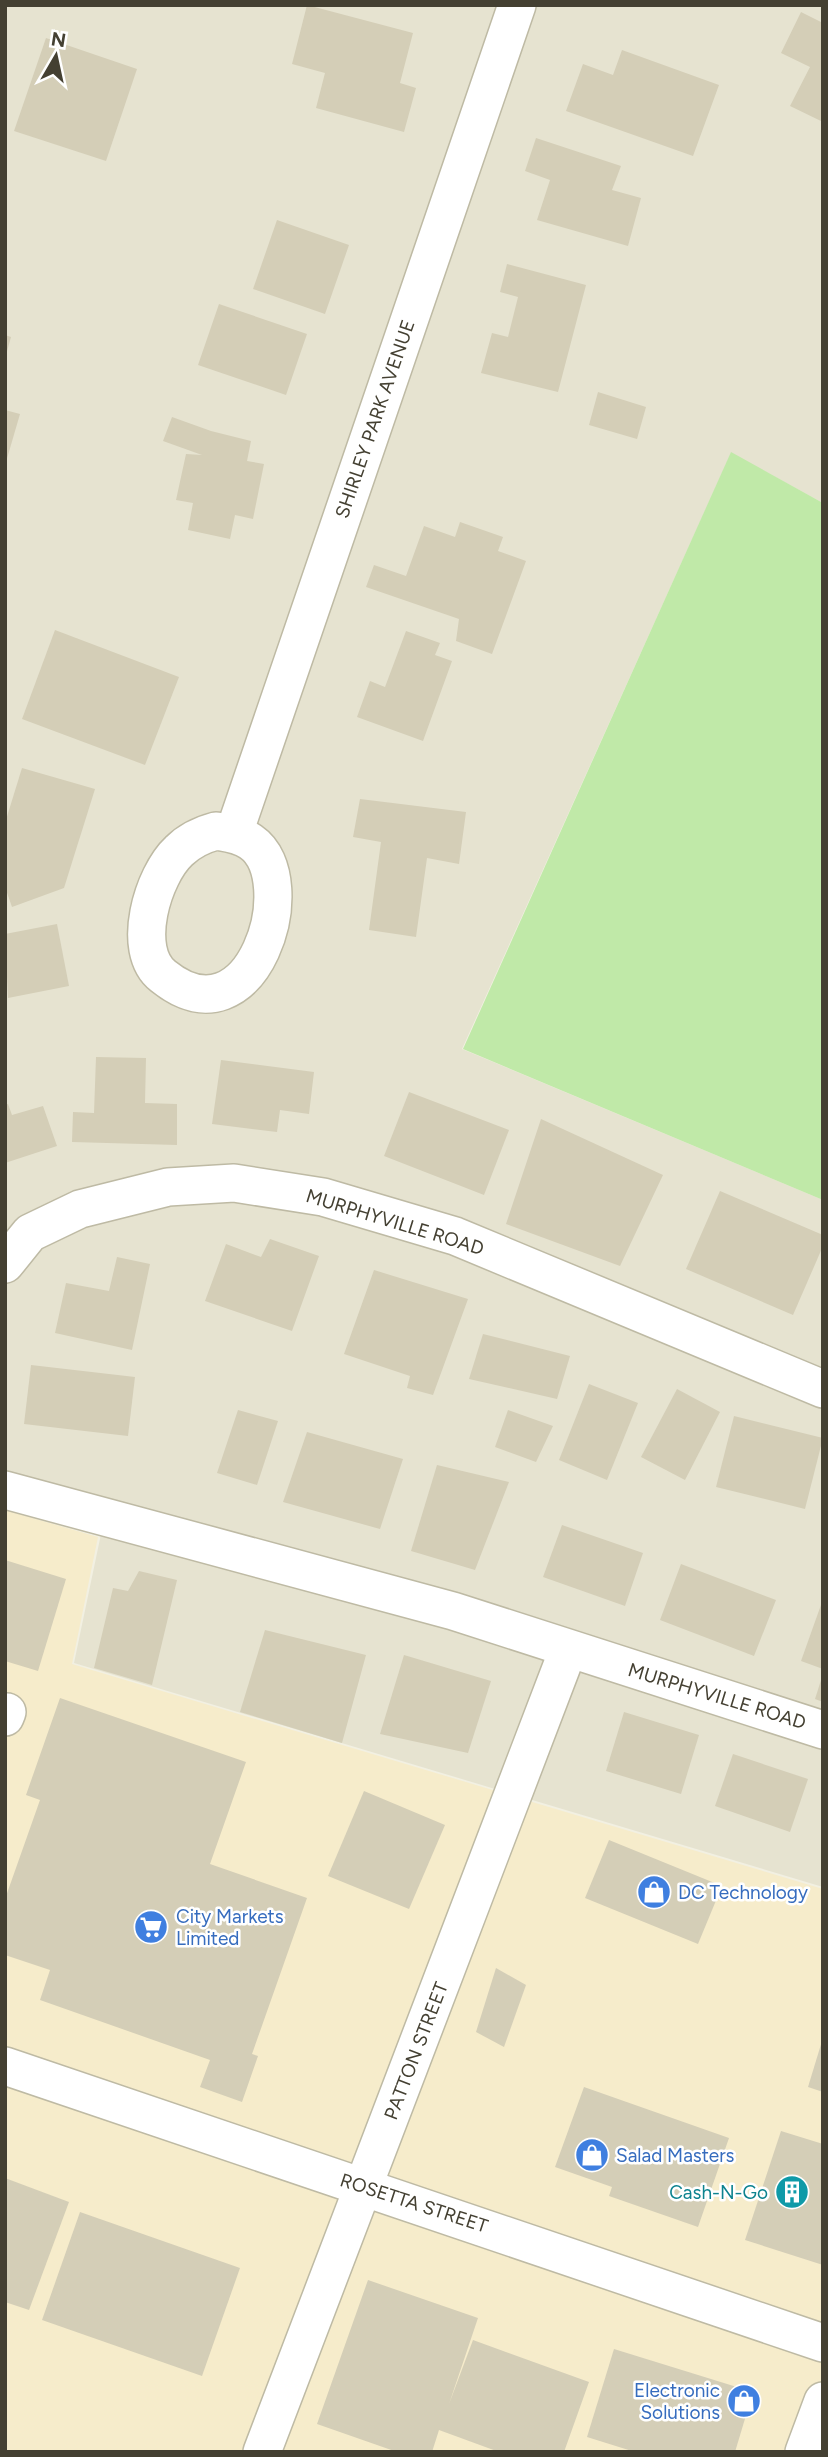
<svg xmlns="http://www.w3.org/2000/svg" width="828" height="2457" viewBox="0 0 828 2457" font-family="Figtree,sans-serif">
<rect width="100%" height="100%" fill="#f2f0e2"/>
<path fill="#e6e3d0" d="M5,5h818v498l-92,-50 -269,596 361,151v687l-749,-224 27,-129 -96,-28z"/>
<path fill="#f6eccb" d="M5,1510l93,27 -26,127 751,225v563h-818z"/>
<path fill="#c0e9a8" d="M731,452l92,51v697l-360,-151z"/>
<g fill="#d4ceb7">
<path d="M307,5l106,28 -13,50 16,5 -12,44 -88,-24 9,-35 -33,-9z"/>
<path d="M801,12l22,11v99l-33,-16 20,-39 -29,-14z"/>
<path d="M46,38l91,31 -31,92 -92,-30z"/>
<path d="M622,50l97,35 -26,71 -127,-45 17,-47 30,11z"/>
<path d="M536,138l85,28 -9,24 29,8 -13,48 -91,-26 13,-40 -25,-9z"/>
<path d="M277,220l72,25 -24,69 -72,-25z"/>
<path d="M507,264l79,21 -28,107 -77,-19 11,-40 16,4 10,-40 -18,-5z"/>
<path d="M219,304l88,30 -21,61 -88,-30z"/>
<path d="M5,335l6,2 -5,18h-1z"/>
<path d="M598,392l48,15 -9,32 -48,-14z"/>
<path d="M5,410l15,4 -14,48h-1z"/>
<path d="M172,417l39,14 40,10 -4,20 17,3 -11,55 -18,-4 -5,24 -42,-9 5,-27 -17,-3 10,-46 16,1 -39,-14z"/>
<path d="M460,522l43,15 -5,14 28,10 -34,93 -36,-13 3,-22 -93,-32 8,-22 32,11 18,-50 31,11z"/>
<path d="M55,630l124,47 -34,88 -123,-46z"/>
<path d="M406,631l34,12 -5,12 17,6 -29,80 -66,-24 13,-36 15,6z"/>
<path d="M22,768l73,21 -31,99 -52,19 -7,-20v-64z"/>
<path d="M360,799l106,13 -7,52 -32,-6 -11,79 -47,-7 12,-88 -28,-5z"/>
<path d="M57,924l12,62 -61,12 -3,-64z"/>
<path d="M96,1057l50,1 -1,45 32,1v41l-105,-3 1,-30 21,1z"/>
<path d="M221,1060l93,12 -5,42 -29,-4 -3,22 -65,-8z"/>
<path d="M409,1092l100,38 -25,65 -100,-39z"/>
<path d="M8,1104l4,11 31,-9 14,40 -52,17v-58z"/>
<path d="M541,1119l122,56 -43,91 -114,-42z"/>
<path d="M720,1191l103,44v11l-30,69 -107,-46z"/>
<path d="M270,1239l49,17 -27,75 -87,-30 21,-57 35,13z"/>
<path d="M117,1257l33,7 -18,86 -77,-17 11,-50 43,8z"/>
<path d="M374,1270l94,29 -35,96 -26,-7 3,-12 -66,-22z"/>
<path d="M483,1334l87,22 -13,43 -88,-20z"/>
<path d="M31,1365l104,12 -7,59 -104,-12z"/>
<path d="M589,1384l49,19 -31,77 -48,-20z"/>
<path d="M677,1389l43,23 -35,68 -44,-23z"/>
<path d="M238,1410l40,11 -21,64 -40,-12z"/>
<path d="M508,1410l45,16 -17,36 -41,-15z"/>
<path d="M734,1416l89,22 -18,71 -89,-22z"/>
<path d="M307,1432l96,27 -23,70 -97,-27z"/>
<path d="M437,1465l72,17 -34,88 -64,-19z"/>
<path d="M562,1525l81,28 -18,53 -82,-29z"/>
<path d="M5,1560l61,19 -28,92 -33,-10z"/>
<path d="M681,1564l95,36 -22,56 -94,-36z"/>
<path d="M139,1571l38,9 -25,105 -58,-17 19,-80 15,3z"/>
<path d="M822,1602h1v67l-22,-8z"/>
<path d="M265,1630l101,25 -24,88 -102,-31z"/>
<path d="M404,1655l87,26 -23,72 -88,-19z"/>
<path d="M822,1677h1v25l-8,-3z"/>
<path d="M60,1698l186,64 -36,102 97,34 -55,156 6,2 -16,46 -42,-15 10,-27 -170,-60 10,-30 -45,-15v-56l35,-99 -14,-5z"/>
<path d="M624,1712l75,23 -18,59 -75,-23z"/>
<path d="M733,1754l75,25 -18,53 -75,-26z"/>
<path d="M364,1791l81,34 -36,84 -81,-33z"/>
<path d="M609,1840l113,46 -24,58 -113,-46z"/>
<path d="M496,1968l30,17 -22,62 -28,-15z"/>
<path d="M822,2041h1v51l-15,-5z"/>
<path d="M584,2087l145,51 -31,89 -89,-31 3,-9 -57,-20z"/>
<path d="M781,2131l42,13v121l-78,-25z"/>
<path d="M5,2178l64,24 -40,108 -24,-8z"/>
<path d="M80,2212l160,56 -38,108 -160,-56z"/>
<path d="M368,2280l110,38 -29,86 24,-64 116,42 -25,70h-65l-60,-22 -7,22h-35l-80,-28z"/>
<path d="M614,2349l139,43 -18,60h-100l-48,-15z"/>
</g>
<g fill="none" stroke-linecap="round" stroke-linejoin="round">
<g stroke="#bebaa4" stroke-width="40">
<g id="minor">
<path d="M216,831c12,2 24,3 35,11 54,37 2,207 -88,134 -33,-26 -10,-101 16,-125 11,-11 22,-16 37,-20z"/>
<path d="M234,833l283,-828"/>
<path d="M5,1264l25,-31 50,-24 88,-22 66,-4 89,14 132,39 368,153"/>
<path d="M5,1490l448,121 370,119"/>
<path d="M5,1717l2,-5"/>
<path d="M5,2066l818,277"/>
<path d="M262,2452l306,-802"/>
<path d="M804,2452l19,-51"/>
</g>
</g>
<use href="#minor" stroke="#fff" stroke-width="37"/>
</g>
<defs>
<g id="shop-disc" transform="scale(1.75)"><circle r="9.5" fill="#3f7fe0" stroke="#fff"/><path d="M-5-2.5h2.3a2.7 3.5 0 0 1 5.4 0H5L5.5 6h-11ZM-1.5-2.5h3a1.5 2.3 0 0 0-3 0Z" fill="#fff"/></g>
<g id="supermarket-disc" transform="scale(1.75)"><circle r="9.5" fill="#3f7fe0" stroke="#fff"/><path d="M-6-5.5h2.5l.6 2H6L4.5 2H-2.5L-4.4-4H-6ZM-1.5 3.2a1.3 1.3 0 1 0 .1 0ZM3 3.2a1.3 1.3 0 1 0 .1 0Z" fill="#fff"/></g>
<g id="building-disc" transform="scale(1.75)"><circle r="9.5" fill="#0f9aa8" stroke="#fff"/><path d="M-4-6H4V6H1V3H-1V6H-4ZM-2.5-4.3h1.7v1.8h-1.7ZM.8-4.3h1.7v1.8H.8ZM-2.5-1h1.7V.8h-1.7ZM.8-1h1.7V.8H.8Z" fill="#fff"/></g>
</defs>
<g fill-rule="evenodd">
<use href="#shop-disc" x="654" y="1892"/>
<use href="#supermarket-disc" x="151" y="1927"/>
<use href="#shop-disc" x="592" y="2155"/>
<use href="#building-disc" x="792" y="2192"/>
<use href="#shop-disc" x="744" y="2401"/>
</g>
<g text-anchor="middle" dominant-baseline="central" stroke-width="5" stroke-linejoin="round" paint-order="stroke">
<g font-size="19" fill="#444032" stroke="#fff">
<text transform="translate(375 419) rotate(-71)">SHIRLEY PARK AVENUE</text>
<text transform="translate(395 1222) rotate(17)">MURPHYVILLE ROAD</text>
<text transform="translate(717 1696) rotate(17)">MURPHYVILLE ROAD</text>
<text transform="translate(416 2051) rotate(-69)">PATTON STREET</text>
<text transform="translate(414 2203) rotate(18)">ROSETTA STREET</text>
</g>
<g font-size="19" fill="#366cbe" stroke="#fff" text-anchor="start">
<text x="678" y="1892">DC Technology</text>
<text x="176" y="1916">City Markets<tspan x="176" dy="22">Limited</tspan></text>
<text x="616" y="2155">Salad Masters</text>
<text x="720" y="2390" text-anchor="end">Electronic<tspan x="720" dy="22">Solutions</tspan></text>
</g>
<g font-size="19" fill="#0d838f" stroke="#fff" text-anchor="end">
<text x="768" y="2192">Cash-N-Go</text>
</g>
</g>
<rect width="828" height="2457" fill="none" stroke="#444032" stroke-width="14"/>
<g transform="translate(56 56) rotate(9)" stroke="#ffffff" stroke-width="5" paint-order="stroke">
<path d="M0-5L12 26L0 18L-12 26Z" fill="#444032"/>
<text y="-10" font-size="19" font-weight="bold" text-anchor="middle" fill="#444032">N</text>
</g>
</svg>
